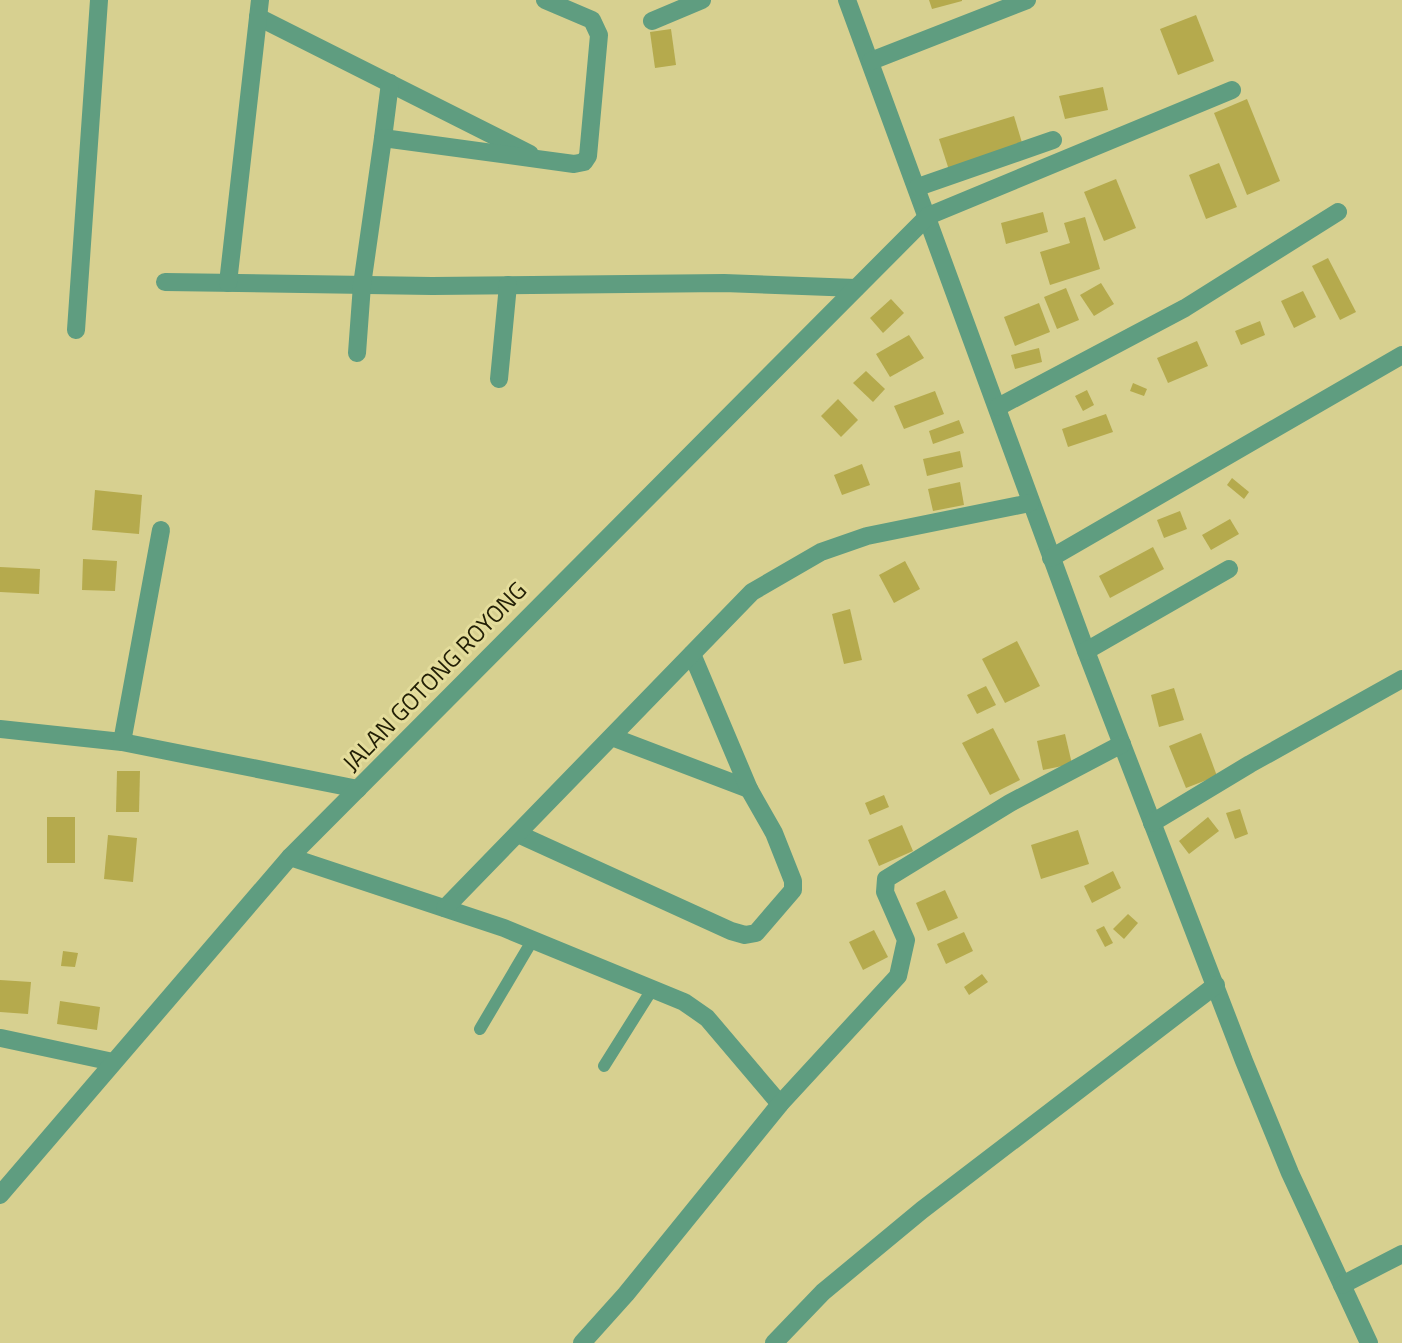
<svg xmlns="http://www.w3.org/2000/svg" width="1402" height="1343" viewBox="0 0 1402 1343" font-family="'Titillium Web',sans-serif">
<rect width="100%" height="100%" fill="#d7d090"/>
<g fill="#b5aa4d">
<path d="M929,0h33v1l-30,8z"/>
<path d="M1196,15l18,46 -36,14 -18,-46z"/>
<path d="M671,29l5,36 -21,3 -5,-36z"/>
<path d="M1103,87l5,23 -43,9 -6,-23z"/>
<path d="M1247,99l33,82 -33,14 -33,-82z"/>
<path d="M1014,116l9,30 -74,24 -10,-31z"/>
<path d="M1219,163l18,44 -31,12 -17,-44z"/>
<path d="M1116,179l20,49 -32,13 -20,-49z"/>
<path d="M1043,212l5,20 -42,12 -5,-21z"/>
<path d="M1085,217l15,52 -50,16 -10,-33 30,-9 -6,-20z"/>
<path d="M1328,258l28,54 -16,8 -28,-54z"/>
<path d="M1101,283l13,21 -20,12 -14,-21z"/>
<path d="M1066,288l13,32 -22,9 -13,-32z"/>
<path d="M1303,291l13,26 -22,11 -13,-27z"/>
<path d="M891,299l13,14 -21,20 -13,-15z"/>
<path d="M1039,303l11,29 -35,14 -11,-29z"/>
<path d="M1260,321l5,14 -24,10 -6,-14z"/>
<path d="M909,335l15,23 -34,19 -14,-23z"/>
<path d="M1197,341l11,25 -40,17 -11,-25z"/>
<path d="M1039,348l3,14 -27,7 -4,-14z"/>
<path d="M866,371l19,18 -12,13 -20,-19z"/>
<path d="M1133,383l14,6 -3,7 -14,-5z"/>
<path d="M1087,390l7,15 -11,6 -8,-15z"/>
<path d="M935,391l9,23 -40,15 -10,-23z"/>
<path d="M838,399l20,21 -17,17 -20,-21z"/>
<path d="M1106,414l7,18 -45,15 -6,-18z"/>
<path d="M959,420l5,13 -31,11 -4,-13z"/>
<path d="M960,451l3,16 -36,9 -4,-17z"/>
<path d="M862,464l8,21 -28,10 -8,-20z"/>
<path d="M1232,478l17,14 -5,7 -17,-14z"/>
<path d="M960,482l4,23 -31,6 -5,-22z"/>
<path d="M95,490l47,5 -3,39 -47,-4z"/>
<path d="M1180,511l7,18 -23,9 -7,-18z"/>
<path d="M1230,519l9,15 -28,16 -9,-15z"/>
<path d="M1153,547l11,22 -54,29 -11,-22z"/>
<path d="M83,559l34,2 -2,30 -33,-1z"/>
<path d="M905,561l15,28 -26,14 -15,-28z"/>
<path d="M0,567l40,2 -1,25 -39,-2z"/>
<path d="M850,609l12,51 -18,4 -12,-50z"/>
<path d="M1017,641l23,45 -35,17 -23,-44z"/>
<path d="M986,686l10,19 -19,9 -10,-19z"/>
<path d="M1174,688l10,32 -25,7 -8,-32z"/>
<path d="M993,728l27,52 -30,15 -28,-52z"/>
<path d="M1201,733l16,43 -31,12 -17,-42z"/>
<path d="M1065,734l7,30 -29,6 -6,-29z"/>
<path d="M117,771h23l-1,41h-23z"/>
<path d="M884,795l5,12 -19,8 -5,-12z"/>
<path d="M1240,809l8,25 -13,5 -9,-26z"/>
<rect x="47" y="817" width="28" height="46"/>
<path d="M1208,817l11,14 -30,23 -10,-13z"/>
<path d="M902,825l11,26 -34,15 -11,-26z"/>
<path d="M1078,830l11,34 -48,15 -10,-34z"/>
<path d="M108,835l29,3 -4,44 -29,-3z"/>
<path d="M1113,871l8,17 -29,15 -8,-17z"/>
<path d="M945,890l13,28 -30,13 -12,-28z"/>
<path d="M1128,914l10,9 -14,16 -11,-10z"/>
<path d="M1104,926l9,17 -8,4 -9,-17z"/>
<path d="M874,930l14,27 -25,13 -14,-28z"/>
<path d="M964,932l9,19 -27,13 -9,-20z"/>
<path d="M63,951l15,2 -3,14 -14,-1z"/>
<path d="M982,974l6,8 -19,13 -5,-8z"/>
<path d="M0,980l31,2 -3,32 -28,-2z"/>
<path d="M60,1001l40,6 -3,23 -40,-6z"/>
</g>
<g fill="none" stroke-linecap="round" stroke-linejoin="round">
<g stroke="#5f9d80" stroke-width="12">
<path d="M480,1029l52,-88"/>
<path d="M604,1066l49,-78"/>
</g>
<g stroke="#5f9d80" stroke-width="18">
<path d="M847,0l239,651 158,410 46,112 79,170"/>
<path d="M258,17l272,137"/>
<path d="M652,21l50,-21"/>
<path d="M871,61l156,-61"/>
<path d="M383,138l7,-55"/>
<path d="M918,187l135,-47"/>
<path d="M165,282l267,4 292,-3 132,5"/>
<path d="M228,283l32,-283"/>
<path d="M76,330l23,-330"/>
<path d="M357,353l5,-68 21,-147 191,26 10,-2 4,-6 11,-121 -7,-15 -47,-20"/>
<path d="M499,379l9,-94"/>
<path d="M998,407l187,-99 153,-96"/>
<path d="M1051,558l351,-203"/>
<path d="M1086,651l143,-82"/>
<path d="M0,729l122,13 236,47"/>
<path d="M612,737l137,52"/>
<path d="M122,742l39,-212"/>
<path d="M1152,823l98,-59 152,-85"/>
<path d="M518,834l213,97 14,4 11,-2 37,-43v-9l-19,-48 -25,-44 -57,-135"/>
<path d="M290,857l214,71 180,74 23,16 73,86"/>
<path d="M445,908l307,-316 69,-40 46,-16 163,-33"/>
<path d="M1,1038l112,24"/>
<path d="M0,1195l290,-338 638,-641 304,-126"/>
<path d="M1342,1285l60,-31"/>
<path d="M582,1343l44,-49 154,-190 118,-128 8,-36 -21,-48 1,-13 124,-76 112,-59"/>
<path d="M774,1343l49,-51 99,-82 294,-225"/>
</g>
</g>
<g text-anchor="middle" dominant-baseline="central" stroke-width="6" stroke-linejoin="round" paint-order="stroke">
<g font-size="24" fill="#232006" stroke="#e4dd9c">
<text transform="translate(434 676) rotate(-46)">JALAN GOTONG ROYONG</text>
</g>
</g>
</svg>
